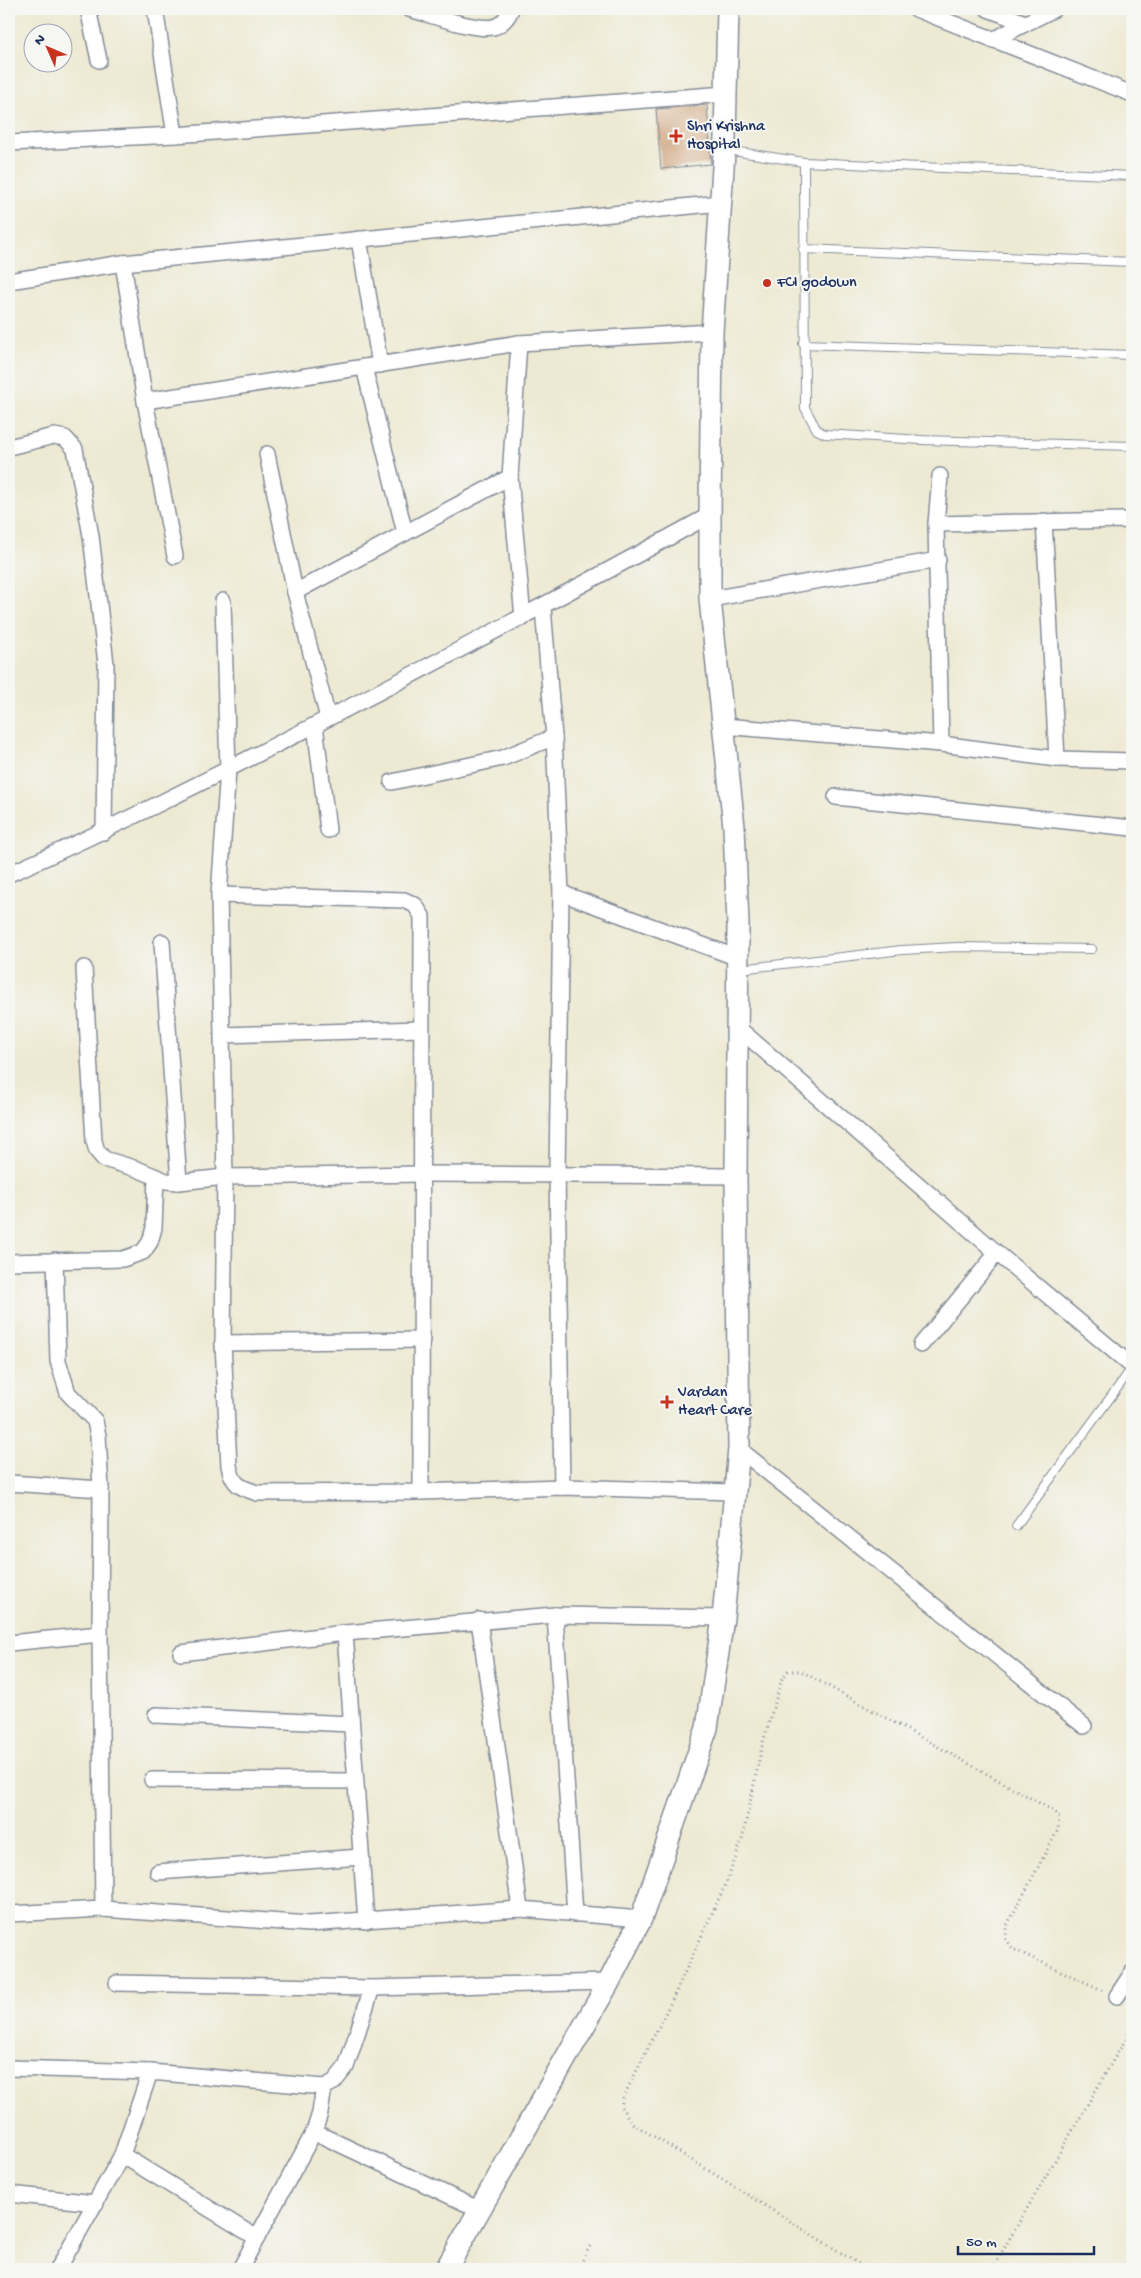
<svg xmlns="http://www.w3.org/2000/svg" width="1141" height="2278" viewBox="0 0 1141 2278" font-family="'Gochi Hand',sans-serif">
<rect width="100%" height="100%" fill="#f6f6f2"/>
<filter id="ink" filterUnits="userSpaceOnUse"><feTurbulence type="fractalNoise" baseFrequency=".02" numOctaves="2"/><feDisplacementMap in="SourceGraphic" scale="10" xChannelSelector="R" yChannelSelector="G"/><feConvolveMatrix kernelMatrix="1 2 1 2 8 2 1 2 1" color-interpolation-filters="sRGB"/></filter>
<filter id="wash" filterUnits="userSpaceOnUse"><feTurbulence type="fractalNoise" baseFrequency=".0096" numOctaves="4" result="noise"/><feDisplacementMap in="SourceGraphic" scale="20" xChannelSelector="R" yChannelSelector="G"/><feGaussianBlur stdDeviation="1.12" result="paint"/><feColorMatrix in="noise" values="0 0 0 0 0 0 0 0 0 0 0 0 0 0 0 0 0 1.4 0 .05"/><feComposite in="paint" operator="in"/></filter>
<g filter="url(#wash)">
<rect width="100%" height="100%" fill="#ede9d2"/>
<g id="blocks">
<path fill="#cfa57f" d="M707,105l4,59 -50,5 -5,-60z"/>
</g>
</g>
<g filter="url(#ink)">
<use href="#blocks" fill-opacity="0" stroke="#848c98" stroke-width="1"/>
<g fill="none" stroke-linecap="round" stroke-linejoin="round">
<g stroke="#848c98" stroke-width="10">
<g id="lane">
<path d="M726,150l78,12 328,14"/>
<path d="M804,162l1,246 12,22 8,4 97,6 210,6"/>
<path d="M803,249l329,13"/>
<path d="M803,344l329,11"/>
<path d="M740,969l162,-19 55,-3 135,2"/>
<path d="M1016,1526l116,-158"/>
</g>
</g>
<g stroke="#848c98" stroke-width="18">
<g id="street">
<path d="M88,9l11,51"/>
<path d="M155,9l20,126"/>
<path d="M409,9c20,5 65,22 84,18 8,-1 16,-11 18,-18"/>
<path d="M916,9l216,85"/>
<path d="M988,9l37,14"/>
<path d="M993,40l61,-31"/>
<path d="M9,143l166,-8 551,-41"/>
<path d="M359,239l21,126"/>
<path d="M123,263l22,138 30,155"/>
<path d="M9,281l114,-18 598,-60"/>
<path d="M519,343l-9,134 13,141"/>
<path d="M364,367l41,166"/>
<path d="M145,401l374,-58 193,-11"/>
<path d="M9,447l45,-11 11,2 10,11 16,87 15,128 -2,168"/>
<path d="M267,454l28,138 33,126"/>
<path d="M940,476l-4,48 5,220"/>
<path d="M1044,521l13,238"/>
<path d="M936,524l187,-4 9,2"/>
<path d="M295,592l215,-115"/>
<path d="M710,599l228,-39"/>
<path d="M223,601l5,169 -9,125 6,282 -2,166 6,123c4,19 10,21 28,27l164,-1 141,-5 172,5"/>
<path d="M543,608l11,129 7,156 -4,280 5,314"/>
<path d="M315,725l13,105"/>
<path d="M723,726l218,18 116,15 75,2"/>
<path d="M392,782l111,-24 51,-21"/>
<path d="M836,797l296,31"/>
<path d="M9,874c104,-46 204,-97 306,-149 132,-68 264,-138 395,-210"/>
<path d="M561,893l177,65"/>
<path d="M219,895l185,5 11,5 7,11 -1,576"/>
<path d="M162,942l17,240"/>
<path d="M84,968l10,173 3,10 7,8 33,10 29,12 13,1 46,-5 198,-3 313,2"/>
<path d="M737,1027l260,226 135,113"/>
<path d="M223,1035l198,-6"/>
<path d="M9,1262l114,-3 20,-7 7,-10 4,-14 2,-51"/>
<path d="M223,1343l199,-3"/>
<path d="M921,1345l76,-92"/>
<path d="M739,1449l345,277"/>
<path d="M9,1483l92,6"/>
<path d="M555,1615l20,299"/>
<path d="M479,1620l41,289"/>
<path d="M345,1633l21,288"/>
<path d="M9,1643l91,-9"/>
<path d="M181,1653l164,-20 210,-18 168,3"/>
<path d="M156,1715l195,9"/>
<path d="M152,1780l203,1"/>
<path d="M158,1872l203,-15"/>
<path d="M103,1909l206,15 211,-15 121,10"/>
<path d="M9,1914l94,-5 -3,-275 1,-145 -3,-53 -3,-15 -27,-28 -10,-32 -3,-101"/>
<path d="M117,1983l255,5 237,-6"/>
<path d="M1117,1996l15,-23"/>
<path d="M9,2068l141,4"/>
<path d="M314,2132l166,78"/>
<path d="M122,2155l28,-83 174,15"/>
<path d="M9,2194l87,9"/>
<path d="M58,2269l64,-114 135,83"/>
<path d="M240,2269l74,-137 6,-19 4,-26 10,-5 12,-15 26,-79"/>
</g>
</g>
<g stroke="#848c98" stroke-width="24">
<path id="secondary" d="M446,2269l163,-287 32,-63 66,-191 16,-110 16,-169 -3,-273 2,-252 -4,-97 -24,-228v-84l2,-183 13,-194 3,-129"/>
</g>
<g stroke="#848c98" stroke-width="3" stroke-dasharray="1 4" stroke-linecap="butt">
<path d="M578,2269l12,-23"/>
<path d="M867,2269l-235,-146 -11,-16 2,-9 49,-98 55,-119 15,-41 21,-98 19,-63 6,-8h13l253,140 5,7 -1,12 -52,97v12l7,10 89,41"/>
<path d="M992,2269l140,-241"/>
</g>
<use href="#lane" stroke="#fff" stroke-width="8"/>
<use href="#street" stroke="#fff" stroke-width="15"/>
<use href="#secondary" stroke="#fff" stroke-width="21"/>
</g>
</g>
<g fill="#c8321e" stroke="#f6f6f2" stroke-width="2">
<path d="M673.5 128.5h5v5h5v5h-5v5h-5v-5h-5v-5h5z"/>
<circle cx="767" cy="283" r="5"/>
<path d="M664.5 1394.5h5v5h5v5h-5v5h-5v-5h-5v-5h5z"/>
</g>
<g text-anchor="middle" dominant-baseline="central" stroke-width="4" stroke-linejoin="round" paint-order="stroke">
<g font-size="16" fill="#1b2f5e" stroke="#f6f6f2" text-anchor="start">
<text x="687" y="127">Shri Krishna<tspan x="687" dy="18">Hospital</tspan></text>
<text x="777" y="283">FCI godown</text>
<text x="678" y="1393">Vardan<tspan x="678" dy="18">Heart Care</tspan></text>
</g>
</g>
<rect width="1141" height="2278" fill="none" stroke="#f6f6f2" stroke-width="30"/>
<g transform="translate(48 48) rotate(315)"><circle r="24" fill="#f6f6f2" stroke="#9ea6b7"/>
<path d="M0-4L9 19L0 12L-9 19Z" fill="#c8321e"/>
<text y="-8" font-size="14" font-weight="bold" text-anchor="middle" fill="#1b2f5e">N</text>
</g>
<path d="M958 2246v8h136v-8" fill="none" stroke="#1b2f5e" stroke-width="2.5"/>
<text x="966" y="2246" font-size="15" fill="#1b2f5e" stroke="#f6f6f2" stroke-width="4" paint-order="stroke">50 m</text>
</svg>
